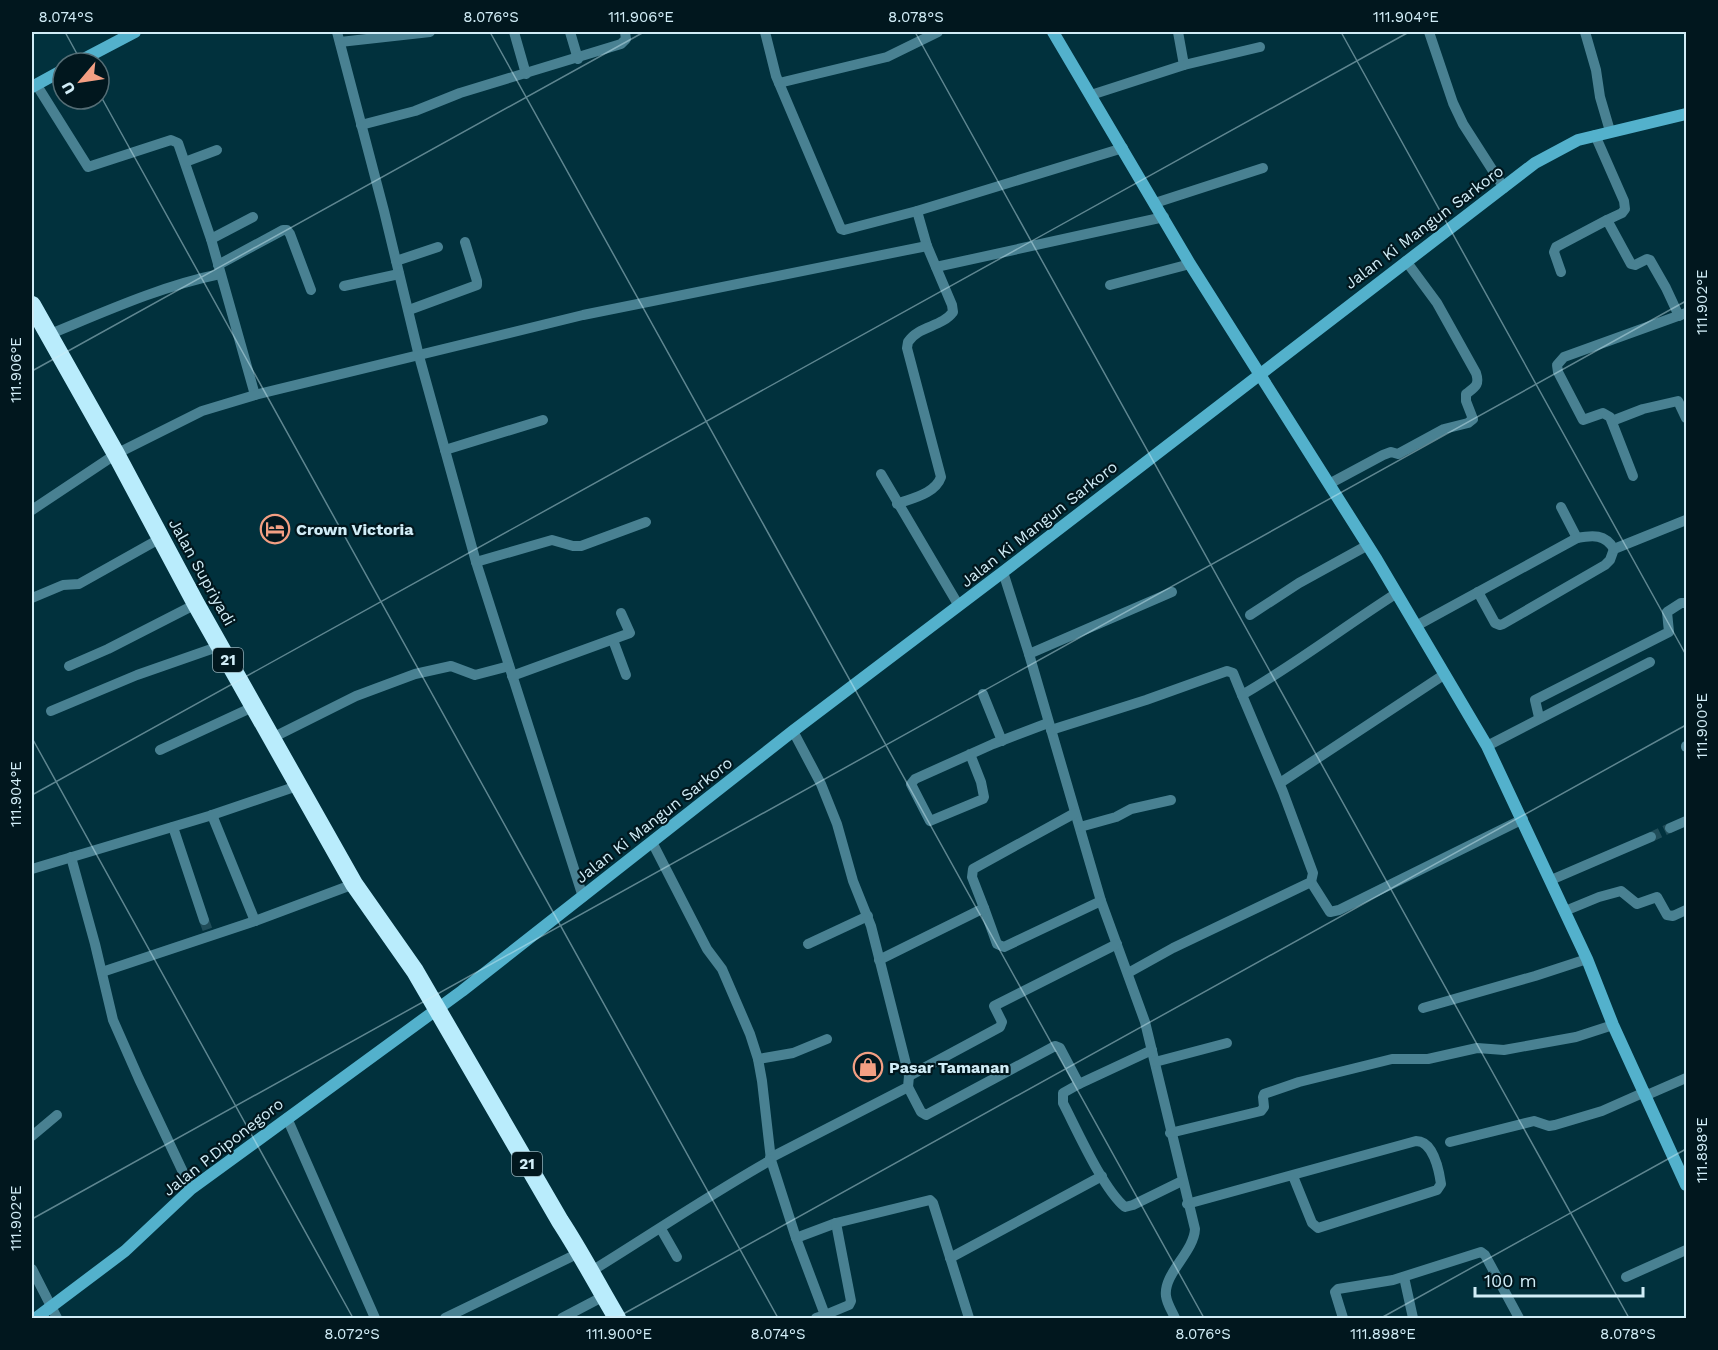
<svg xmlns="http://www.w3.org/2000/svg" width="1718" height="1350" viewBox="0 0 1718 1350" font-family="'Work Sans',sans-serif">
<rect width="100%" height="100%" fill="#01313d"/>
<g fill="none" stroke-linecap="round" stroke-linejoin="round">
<g stroke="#204d59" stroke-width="10" stroke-dasharray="10 5" stroke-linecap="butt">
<path d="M1651,837l19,-9"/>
<path d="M204,920l4,11"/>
</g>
<g stroke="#498192" stroke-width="10">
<path d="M337,32l47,179 35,145 57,206 107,335"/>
<path d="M514,32l12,42"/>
<path d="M570,32l8,27"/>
<path d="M765,32l11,44 65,153 3,1 73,-19 206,-63"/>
<path d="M1178,32l6,33"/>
<path d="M1429,32l24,71 10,21 41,64"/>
<path d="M1585,32l11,38 4,27 10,34"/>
<path d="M340,42l90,-10"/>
<path d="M779,83l108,-26 51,-25"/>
<path d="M36,84l52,83 83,-27 7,3 33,96 44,156"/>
<path d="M1091,95l93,-30 76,-18"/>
<path d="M361,125l54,-14 45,-18 161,-49 5,-5 -1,-7"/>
<path d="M1595,135l29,66 1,8 -3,4 -15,7"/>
<path d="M185,162l32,-12"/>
<path d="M1155,203l108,-35"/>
<path d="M211,239l42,-22"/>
<path d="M396,261l42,-14"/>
<path d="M218,265l65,-35h4l3,4 21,56"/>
<path d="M936,267l228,-50"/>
<path d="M1561,272l-7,-20 2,-5 51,-27 24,44 4,1 12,-6 3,1 16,28 13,28"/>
<path d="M1110,285l80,-21"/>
<path d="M344,286l55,-12"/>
<path d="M409,310l68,-25v-4l-12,-39"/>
<path d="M48,335c56,-23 113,-49 172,-61"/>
<path d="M1612,421l31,-12 35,-8 8,17"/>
<path d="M445,450l98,-30"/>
<path d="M881,474l78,132"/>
<path d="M1633,476l-23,-59 -7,-4 -20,7 -25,-48 -1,-7 7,-8 122,-44"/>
<path d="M1329,484l54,-29 8,-3 7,2 46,-25 24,-6 5,-4 -7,-18v-7c9,-7 14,-9 10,-21l-39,-70 -31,-42"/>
<path d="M897,504c15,-6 38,-10 44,-27l-34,-129 1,-6c10,-16 34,-15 45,-30l-1,-7 -25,-59 -10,-35"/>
<path d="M1561,507l16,31"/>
<path d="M32,510l84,-56 86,-43 53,-16 328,-80 344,-69"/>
<path d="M476,562l76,-22 21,6h8l65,-24"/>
<path d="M1003,572l26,82 72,247 44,121 50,207c-1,23 -32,45 -29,67 1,8 6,15 9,22"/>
<path d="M1478,592l17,31 5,2 3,-1 102,-59 5,-5 4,-11 72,-29"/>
<path d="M32,598l31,-13 16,-1 82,-46"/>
<path d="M1250,615l49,-32 69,-38"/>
<path d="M1416,626l161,-88c16,-3 28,-4 37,11"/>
<path d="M613,640l13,35"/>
<path d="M1029,654l143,-62"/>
<path d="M69,666l39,-17 88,-45"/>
<path d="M512,676l118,-43 -9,-20"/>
<path d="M983,694l19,47"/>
<path d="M51,711l86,-36 83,-29"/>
<path d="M1539,717l-4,-17 134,-68 -2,-20 14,-9h5"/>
<path d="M1051,730l95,-30 81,-29 6,2 9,22c54,-31 103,-69 155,-102"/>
<path d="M272,738l84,-42 59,-22 36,-8 24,9 34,-9"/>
<path d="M1487,746l163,-84"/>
<path d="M1686,746v1"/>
<path d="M160,750l95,-44"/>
<path d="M970,754l11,28 3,15 -1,2 -53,22 -19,-37 4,-5 78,-35 55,-21"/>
<path d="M1280,783l165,-109"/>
<path d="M212,815l43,106"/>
<path d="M173,827l31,93"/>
<path d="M1080,827l36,-10 15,-8 40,-9"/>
<path d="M1670,828l16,-7"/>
<path d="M652,842l55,107 15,20 28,65 8,25 4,22 9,79 25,78 29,77 -9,3"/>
<path d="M71,857l24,87 18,76 26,59 52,110"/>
<path d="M32,869l177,-53 91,-31"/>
<path d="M1551,880l100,-43"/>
<path d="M1311,882l19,30 9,-2 184,-91"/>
<path d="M984,908l13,36 7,3 97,-46"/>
<path d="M1565,911l34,-14 22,-6 16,13 20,-7 10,18 6,1 13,-6"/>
<path d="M808,944l60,-28"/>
<path d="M879,960l105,-52 -12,-31 1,-8 102,-56"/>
<path d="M102,972l153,-51 99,-37"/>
<path d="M1128,973l45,-25 138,-66 2,-9 -30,-81 -41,-97"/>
<path d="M1423,1008l112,-32 52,-17"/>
<path d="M758,1059l35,-6 34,-14"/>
<path d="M1155,1062l72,-19"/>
<path d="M909,1076l91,-49 2,-5 -8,-16 123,-62"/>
<path d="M1079,1084l-16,9v10c14,27 40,86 62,104l8,-2 49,-24"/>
<path d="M908,1087l13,25 5,3 129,-69 5,2 19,36 73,-34"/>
<path d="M1647,1095l39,-17"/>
<path d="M287,1118l88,200"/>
<path d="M1170,1133l91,-22 3,-4 -1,-10 1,-3 35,-12 93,-23h36l49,-11 27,2 72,-13 37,-12"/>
<path d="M32,1136l25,-21"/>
<path d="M1450,1142l84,-21 15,5 6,-1 47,-14 43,-19"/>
<path d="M770,1158l138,-71 1,-11 -38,-150 -18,-45 -16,-57 -16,-40 -28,-53"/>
<path d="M1187,1204l229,-63c17,0 23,29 25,43l-4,6 -119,38 -6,-5 -19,-47"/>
<path d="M661,1229l16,28"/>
<path d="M796,1238l40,-15 94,-23 3,3 36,115"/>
<path d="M950,1258l152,-82"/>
<path d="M32,1269l25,49"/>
<path d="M590,1272c60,-37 119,-77 181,-112"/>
<path d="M1404,1277l9,41"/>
<path d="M1626,1277l60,-27"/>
<path d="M825,1315l24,-10 2,-4 -15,-78"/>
<path d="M445,1318l136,-66"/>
<path d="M562,1318l42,-22"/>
<path d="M1343,1318l-8,-26 3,-3 55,-9 88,-28 4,3 34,63"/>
</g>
<g stroke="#53b1cc" stroke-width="12">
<path d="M1053,32l137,232 187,296 110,186 100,213 26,66 73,160"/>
<path d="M76,63l59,-31"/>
<path d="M32,87l31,-17"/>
<path d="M36,1318l89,-67 66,-62 271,-198 331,-260 210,-159 532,-409 43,-23 108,-26"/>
</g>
<path stroke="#b9ecfc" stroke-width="18" d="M32,305l84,149 80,150 158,280 61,87 145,250c21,32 38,65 57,97"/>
</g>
<path fill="none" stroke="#d1edf7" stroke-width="1.5" stroke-opacity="0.45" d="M65,32l17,31M490,32l714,1286M915,32l714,1286M1341,32l345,623M99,93l679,1225M32,371l612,-339M32,738l321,580M32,795l1377,-763M32,1219l1654,-918M616,1318l1070,-593M1381,1318l305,-169"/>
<defs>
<g id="hotel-ring" transform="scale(1.5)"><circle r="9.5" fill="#01171e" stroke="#f39f83" stroke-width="1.5"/><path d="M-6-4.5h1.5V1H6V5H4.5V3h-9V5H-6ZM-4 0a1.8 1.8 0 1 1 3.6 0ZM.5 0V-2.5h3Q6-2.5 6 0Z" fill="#f39f83"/></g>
<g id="shop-ring" transform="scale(1.5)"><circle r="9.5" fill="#01171e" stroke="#f39f83" stroke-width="1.5"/><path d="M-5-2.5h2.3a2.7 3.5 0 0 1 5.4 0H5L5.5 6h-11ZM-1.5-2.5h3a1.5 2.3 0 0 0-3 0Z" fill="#f39f83"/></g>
</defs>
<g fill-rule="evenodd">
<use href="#hotel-ring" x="275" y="529"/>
<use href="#shop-ring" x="868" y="1067"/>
</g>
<g text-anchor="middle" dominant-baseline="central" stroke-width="4.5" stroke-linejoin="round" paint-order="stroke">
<g fill="#01171e" stroke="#93adb6" stroke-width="1.5">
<rect x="213" y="648" width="30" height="24" rx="4.5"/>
<rect x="512" y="1152" width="30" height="24" rx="4.5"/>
</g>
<g font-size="15" font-weight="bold" fill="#d1edf7">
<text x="228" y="660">21</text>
<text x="527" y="1164">21</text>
</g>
<g font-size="16" fill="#d1edf7" stroke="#01171e">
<text transform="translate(1424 227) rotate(-37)">Jalan Ki Mangun Sarkoro</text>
<text transform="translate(1039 524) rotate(-38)">Jalan Ki Mangun Sarkoro</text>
<text transform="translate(202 572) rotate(61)">Jalan Supriyadi</text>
<text transform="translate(654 820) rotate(-38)">Jalan Ki Mangun Sarkoro</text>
<text transform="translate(223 1147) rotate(-38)">Jalan P.Diponegoro</text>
</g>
<g font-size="16" font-weight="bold" fill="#d1edf7" stroke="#01171e" text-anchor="start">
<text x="296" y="529">Crown Victoria</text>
<text x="889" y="1067">Pasar Tamanan</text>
</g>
</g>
<rect width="1718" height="1350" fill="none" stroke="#01171e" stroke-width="66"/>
<g transform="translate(81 81) rotate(241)"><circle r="28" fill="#01171e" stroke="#546d75" stroke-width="1.5"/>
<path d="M0-4.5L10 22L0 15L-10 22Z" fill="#f39f83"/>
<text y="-9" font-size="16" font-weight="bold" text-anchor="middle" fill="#d1edf7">U</text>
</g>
<path d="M1475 1287v9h168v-9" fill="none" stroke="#d1edf7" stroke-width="3"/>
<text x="1484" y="1287" font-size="18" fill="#d1edf7" stroke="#01171e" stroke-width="4.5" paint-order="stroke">100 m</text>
<rect x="33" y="33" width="1652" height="1284" fill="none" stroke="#d1edf7" stroke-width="2"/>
<g font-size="15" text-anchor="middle" fill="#d1edf7">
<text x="66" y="22">8.074°S</text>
<text x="491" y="22">8.076°S</text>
<text x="641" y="22">111.906°E</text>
<text x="916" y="22">8.078°S</text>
<text x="1406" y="22">111.904°E</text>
<text transform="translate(1702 302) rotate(-90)" y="5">111.902°E</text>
<text transform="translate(16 370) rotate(-90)" y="5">111.906°E</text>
<text transform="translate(1702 726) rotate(-90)" y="5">111.900°E</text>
<text transform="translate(16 794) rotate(-90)" y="5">111.904°E</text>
<text transform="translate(1702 1150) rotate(-90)" y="5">111.898°E</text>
<text transform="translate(16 1218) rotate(-90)" y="5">111.902°E</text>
<text x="352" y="1339">8.072°S</text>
<text x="619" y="1339">111.900°E</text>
<text x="778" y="1339">8.074°S</text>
<text x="1203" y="1339">8.076°S</text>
<text x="1383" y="1339">111.898°E</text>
<text x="1628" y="1339">8.078°S</text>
</g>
</svg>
